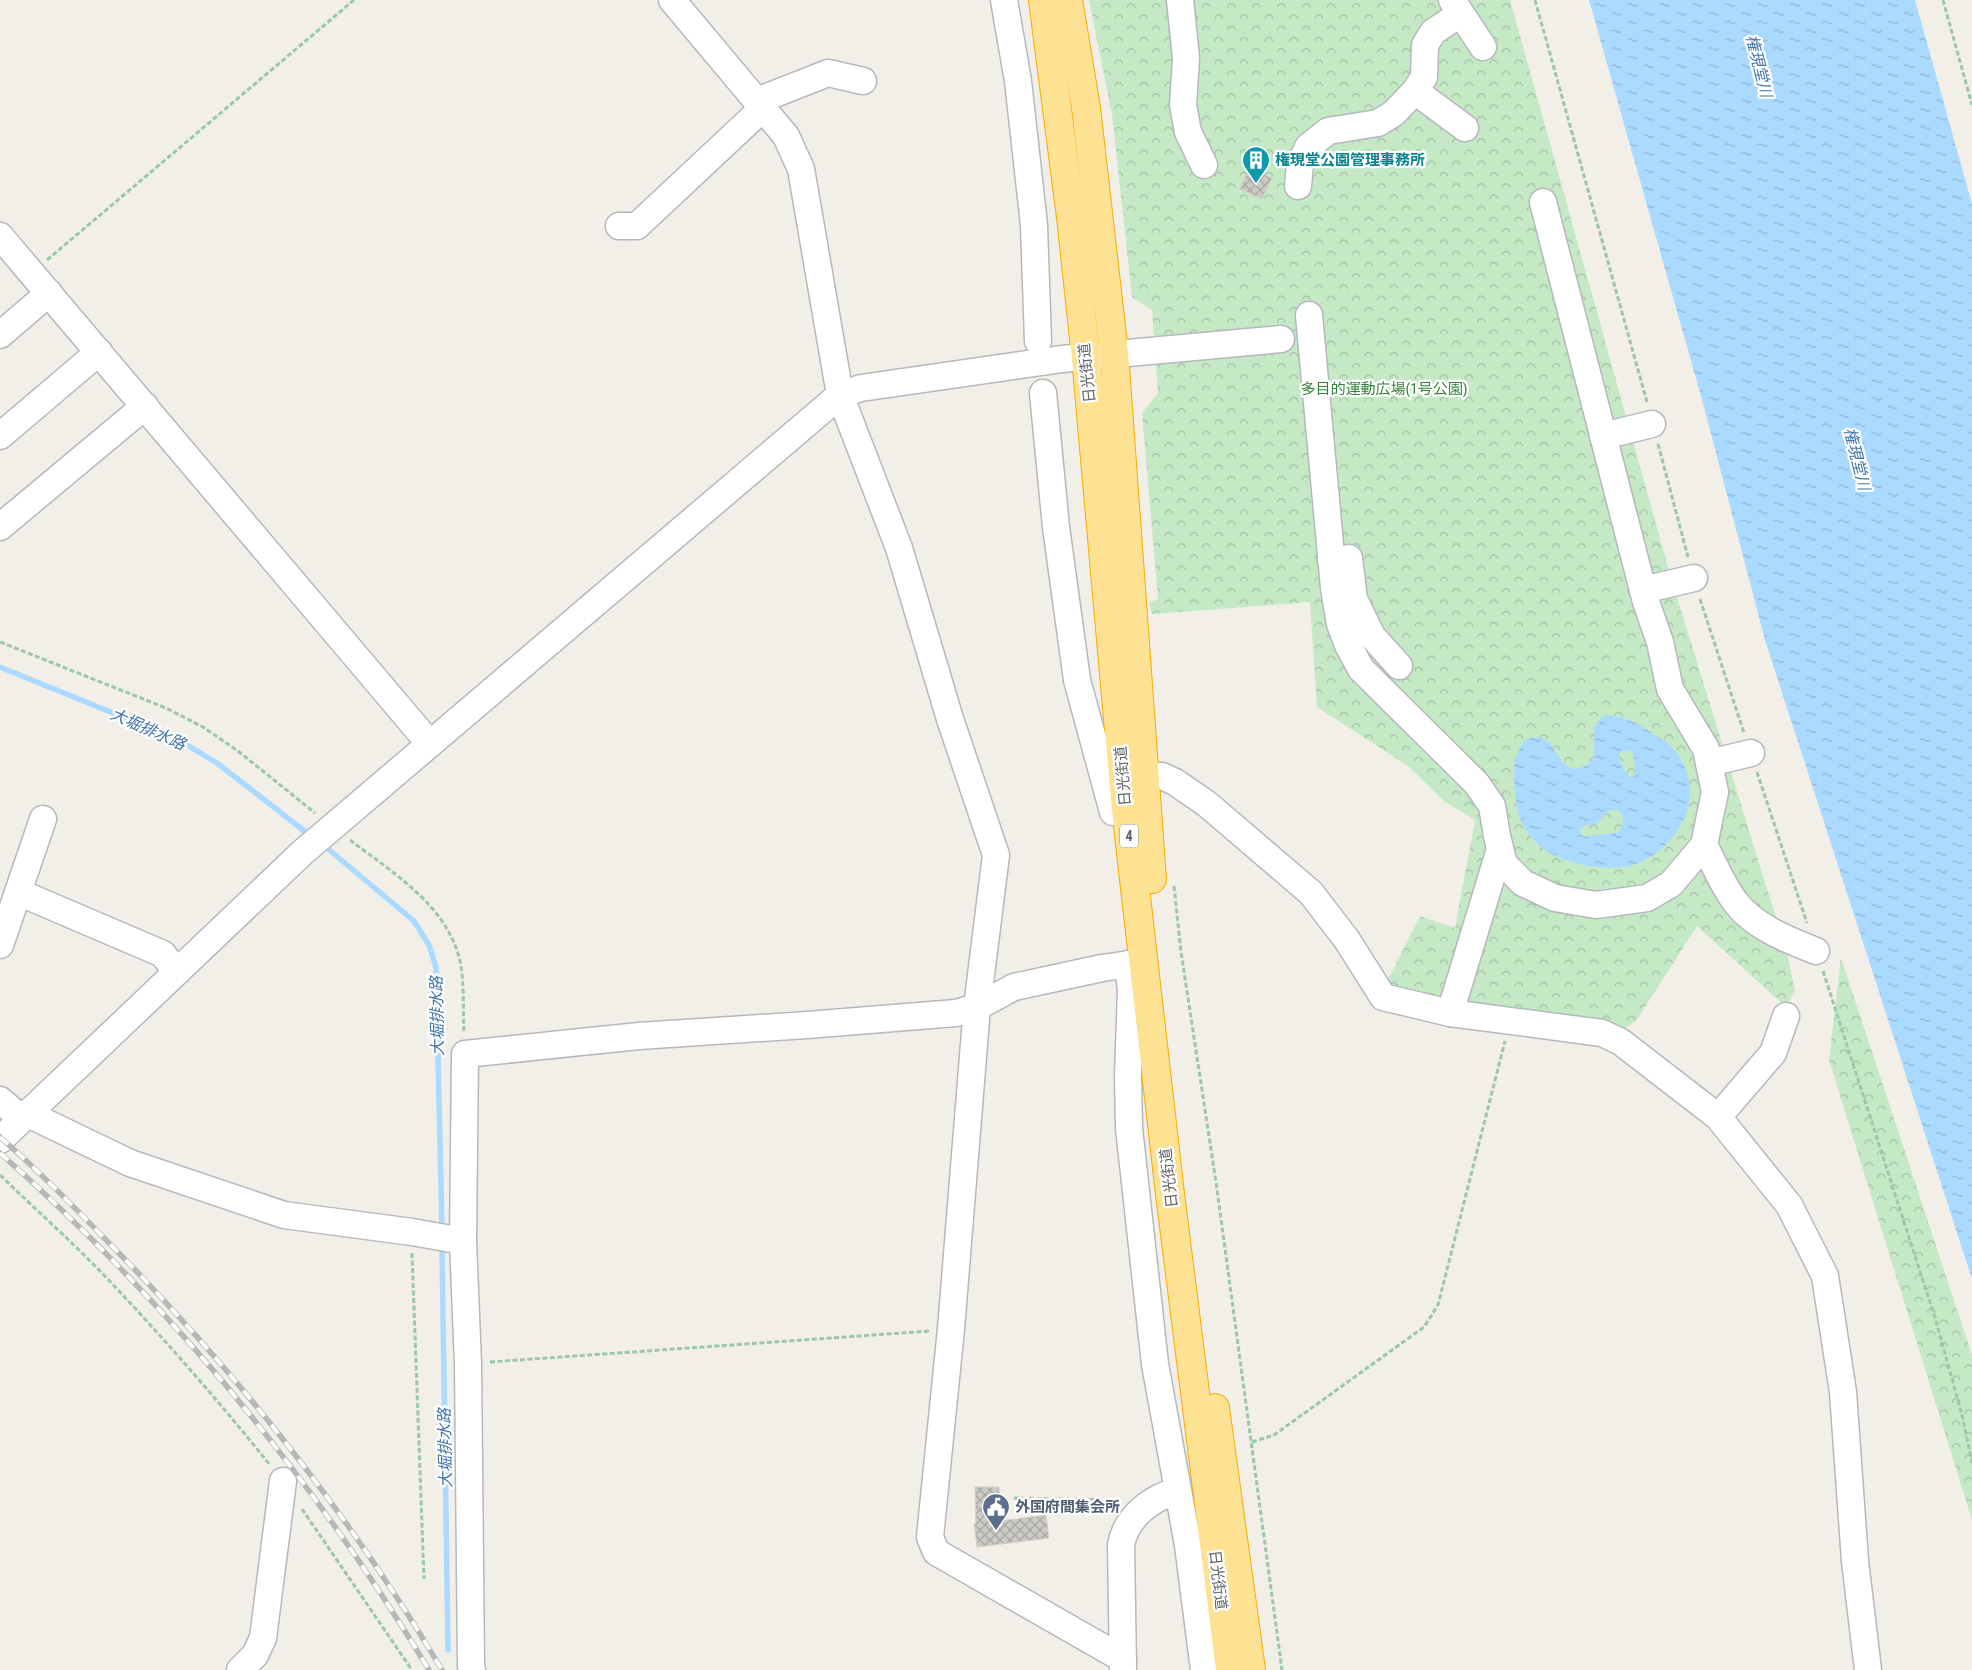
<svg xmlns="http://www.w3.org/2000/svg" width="1972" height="1670" viewBox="0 0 1972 1670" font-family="'Roboto Condensed','Noto Sans JP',sans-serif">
<defs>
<pattern id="forest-crowns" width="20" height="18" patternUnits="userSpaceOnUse" patternTransform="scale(1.25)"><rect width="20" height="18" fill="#c5e8c5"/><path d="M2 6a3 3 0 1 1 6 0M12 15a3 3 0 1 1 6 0" fill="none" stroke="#a3c0a4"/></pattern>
<pattern id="water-ripples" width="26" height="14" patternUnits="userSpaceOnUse" patternTransform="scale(1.25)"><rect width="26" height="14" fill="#aadaff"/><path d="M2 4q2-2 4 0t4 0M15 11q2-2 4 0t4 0" fill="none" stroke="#8eb4d2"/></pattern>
<pattern id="building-cross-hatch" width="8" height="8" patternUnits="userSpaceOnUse" patternTransform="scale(1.25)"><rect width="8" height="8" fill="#cccac5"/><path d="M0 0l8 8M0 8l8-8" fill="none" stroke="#a9a8a4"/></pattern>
</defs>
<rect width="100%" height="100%" fill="#f1efe8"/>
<g fill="url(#forest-crowns)">
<path d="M1089,0h421l161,578 117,379 7,34 -9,16 -89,-81 -61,95 -12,8 -163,-19 -76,-24 35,-70 35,12 20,-108 -31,-19 -36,-35 -91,-59 -7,-105 -158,12 -3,-11 9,-4 -16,-186 16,-20 -6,-83 -20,-13 -20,-183z"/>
<path d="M1841,958l131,397v165l-143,-460z"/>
</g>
<g fill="url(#water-ripples)" fill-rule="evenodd">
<path d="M1589,0h326l57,204v1075l-207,-639 -61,-233z"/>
<path d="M1608,715c18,2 30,8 45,19 6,4 14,7 19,13 26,29 23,68 -4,95 -9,10 -22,19 -35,23 -22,6 -45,2 -67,-5 -22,-7 -43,-25 -48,-49 -4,-24 -10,-54 9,-72 6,-2 13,-3 19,1 12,9 15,32 34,28 7,-2 10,-6 14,-12v-28l7,-10zM1628,750l5,4 3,20 -6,4 -9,-14 -2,-9 2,-3zM1616,809l6,5 1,9 -4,9 -35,5 -3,-2 -1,-6c5,-5 10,-3 16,-6 9,-5 7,-12 20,-14z"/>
</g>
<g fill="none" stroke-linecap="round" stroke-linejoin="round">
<g stroke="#aadaff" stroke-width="5.5">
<path d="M0,667l177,72 40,24 90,70"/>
<path d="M327,848l87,73 15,24 7,22 6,263"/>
<path d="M442,1246l6,404"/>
</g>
</g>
<g fill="url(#building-cross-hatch)" stroke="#d6d1c6">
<path d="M1249,168l23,10 -10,21 -22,-10z"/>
<path d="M975,1487h24l1,34 46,-6 3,23 -72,9 -3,-23h2z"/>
</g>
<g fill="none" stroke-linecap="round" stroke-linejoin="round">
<g stroke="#b5b8bc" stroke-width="29">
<g id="minor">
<path d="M672,0l114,136 15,33 39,226 59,153 51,171 46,136 -19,152 -26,322 -21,208 6,15 187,107"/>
<path d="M1004,0l14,81 16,144 4,116"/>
<path d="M1180,0l6,58 -3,47 5,27 16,33"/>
<path d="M1452,0l31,47"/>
<path d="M1415,91l50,37"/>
<path d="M757,101l71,-28 35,8"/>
<path d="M1298,186l2,-22 8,-17 20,-16 50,-8 16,-10 21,-22 9,-14 1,-32 8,-13 27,-18"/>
<path d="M619,226h18l126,-118"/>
<path d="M0,236l430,508"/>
<path d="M1309,315l25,273 6,36 8,21 13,24 116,115 15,22 5,30 7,28 19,19 32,15 41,7 51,-7 24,-14 33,-39 11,-53 -9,-43 -36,-60 -10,-47 -14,-40 -103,-400"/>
<path d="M0,335l49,-42"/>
<path d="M1043,393l13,134 21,153 36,132 13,-3"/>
<path d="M0,436l99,-84"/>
<path d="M1603,436l49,-12"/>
<path d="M0,527l145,-121"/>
<path d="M1331,561l18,-3 5,41 18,37 27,30"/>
<path d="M1643,590l51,-12"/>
<path d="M1709,763l42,-10"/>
<path d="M1124,776h38l13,6 32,22 104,89 36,47 36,57 67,16 152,20 19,9 97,75 71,88 36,71 18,116 12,169 13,109"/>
<path d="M1704,845c10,18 18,39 30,55 18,26 54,40 82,51"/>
<path d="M18,892l145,62 13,18"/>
<path d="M0,945l43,-126"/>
<path d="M1128,964l3,26 -3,87 1,51 26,236 33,181 16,125"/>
<path d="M1450,1013l50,-164"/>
<path d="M0,1100l21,18"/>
<path d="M26,1113l104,50 154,52 128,17 51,9"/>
<path d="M1718,1117l55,-64 13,-37"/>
<path d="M0,1140l303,-288 537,-457 21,-7 201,-29 219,-20"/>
<path d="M240,1670l15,-15 8,-17 20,-157"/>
<path d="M472,1670l-1,-4 -3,-302 -5,-123 2,-187 174,-18 168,-11 149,-12 21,-6 37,-20 88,-19 42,-6"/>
<path d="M1123,1670l-2,-125c5,-28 31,-48 57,-54"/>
</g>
</g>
<g stroke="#f9ab00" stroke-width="30">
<g id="highway">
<path d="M1043,0l28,217 15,140 40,452 44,385 60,476"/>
<path d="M1068,0l18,108 28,245 38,526"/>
<path d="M1215,1408l36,262"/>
</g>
</g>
<g stroke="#9cc7a9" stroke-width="3" stroke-dasharray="5 2.5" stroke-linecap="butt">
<path d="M1535,0l112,402"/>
<path d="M1943,0l29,105"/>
<path d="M47,260l307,-260"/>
<path d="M1658,444l30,113"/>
<path d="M1700,599l44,134"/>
<path d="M0,642l166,66 37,19 35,24 77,62"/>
<path d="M1757,772l50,151"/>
<path d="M350,840c46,35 106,71 112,134 2,19 1,39 2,58"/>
<path d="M1174,886l7,66 35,230 66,488"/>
<path d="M1823,971l113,350 27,98 9,44"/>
<path d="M0,1175c34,33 69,64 102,98 59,62 115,126 168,192"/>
<path d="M412,1253l12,326"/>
<path d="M490,1362l440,-31"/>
<path d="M1252,1442l22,-7 150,-108 14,-22 67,-264"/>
<path d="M1014,1498l107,2"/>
<path d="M302,1509l110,161"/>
</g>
<use href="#minor" stroke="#fff" stroke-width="26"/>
<use href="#highway" stroke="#fde293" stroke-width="28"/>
<g stroke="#b6b7b8" stroke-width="5.5">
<g id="rail">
<path d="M0,1137c39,34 75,71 111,108 126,128 239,270 331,425"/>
<path d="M0,1153c168,149 313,325 429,517"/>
</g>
</g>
<use href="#rail" stroke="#fff" stroke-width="4" stroke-dasharray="11" stroke-linecap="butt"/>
</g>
<defs>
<g id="building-pin" transform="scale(1.4375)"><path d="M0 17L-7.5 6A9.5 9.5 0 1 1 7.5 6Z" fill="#0f9aa8" stroke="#fff"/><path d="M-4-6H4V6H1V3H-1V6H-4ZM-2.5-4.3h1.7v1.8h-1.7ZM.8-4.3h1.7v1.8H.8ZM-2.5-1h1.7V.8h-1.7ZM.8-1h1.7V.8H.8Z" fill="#fff"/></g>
<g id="civic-pin" transform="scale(1.4375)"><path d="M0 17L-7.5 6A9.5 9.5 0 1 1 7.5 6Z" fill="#5c6f8a" stroke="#fff"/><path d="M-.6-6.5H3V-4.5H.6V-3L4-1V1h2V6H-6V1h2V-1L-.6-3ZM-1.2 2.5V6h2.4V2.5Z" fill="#fff"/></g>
</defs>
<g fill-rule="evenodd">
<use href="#building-pin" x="1256" y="160"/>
<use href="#civic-pin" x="996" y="1507"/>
</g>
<g text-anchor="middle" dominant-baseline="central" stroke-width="4.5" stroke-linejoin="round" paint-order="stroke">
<rect fill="#fff" stroke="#8f9295" stroke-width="1" x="1120" y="824.5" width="18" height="23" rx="4"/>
<g font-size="14" font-weight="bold" fill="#5f6368">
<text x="1129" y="836">4</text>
</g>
<g font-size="15" font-weight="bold" fill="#0d838f" stroke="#fff" text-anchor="start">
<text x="1275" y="160">権現堂公園管理事務所</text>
</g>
<g font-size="15" fill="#5f6368" stroke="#fff">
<text transform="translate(1087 373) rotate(-96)">日光街道</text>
<text transform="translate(1123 776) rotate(-95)">日光街道</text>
<text transform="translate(1169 1178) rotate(-97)">日光街道</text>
<text transform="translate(1218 1580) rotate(83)">日光街道</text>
</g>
<g font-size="15" fill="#348238" stroke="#fff">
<text x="1384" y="389">多目的運動広場(1号公園)</text>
</g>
<g font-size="15" font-weight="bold" fill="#4e5e75" stroke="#fff" text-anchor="start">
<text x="1015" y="1507">外国府間集会所</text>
</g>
<g font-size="16" font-style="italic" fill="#4174aa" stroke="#fff">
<text transform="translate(1759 66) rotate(76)">権現堂川</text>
<text transform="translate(1857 459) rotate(76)">権現堂川</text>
<text transform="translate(148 729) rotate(24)">大堀排水路</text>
<text transform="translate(437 1016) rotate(-91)">大堀排水路</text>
<text transform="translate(445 1448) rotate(-91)">大堀排水路</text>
</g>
</g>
</svg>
